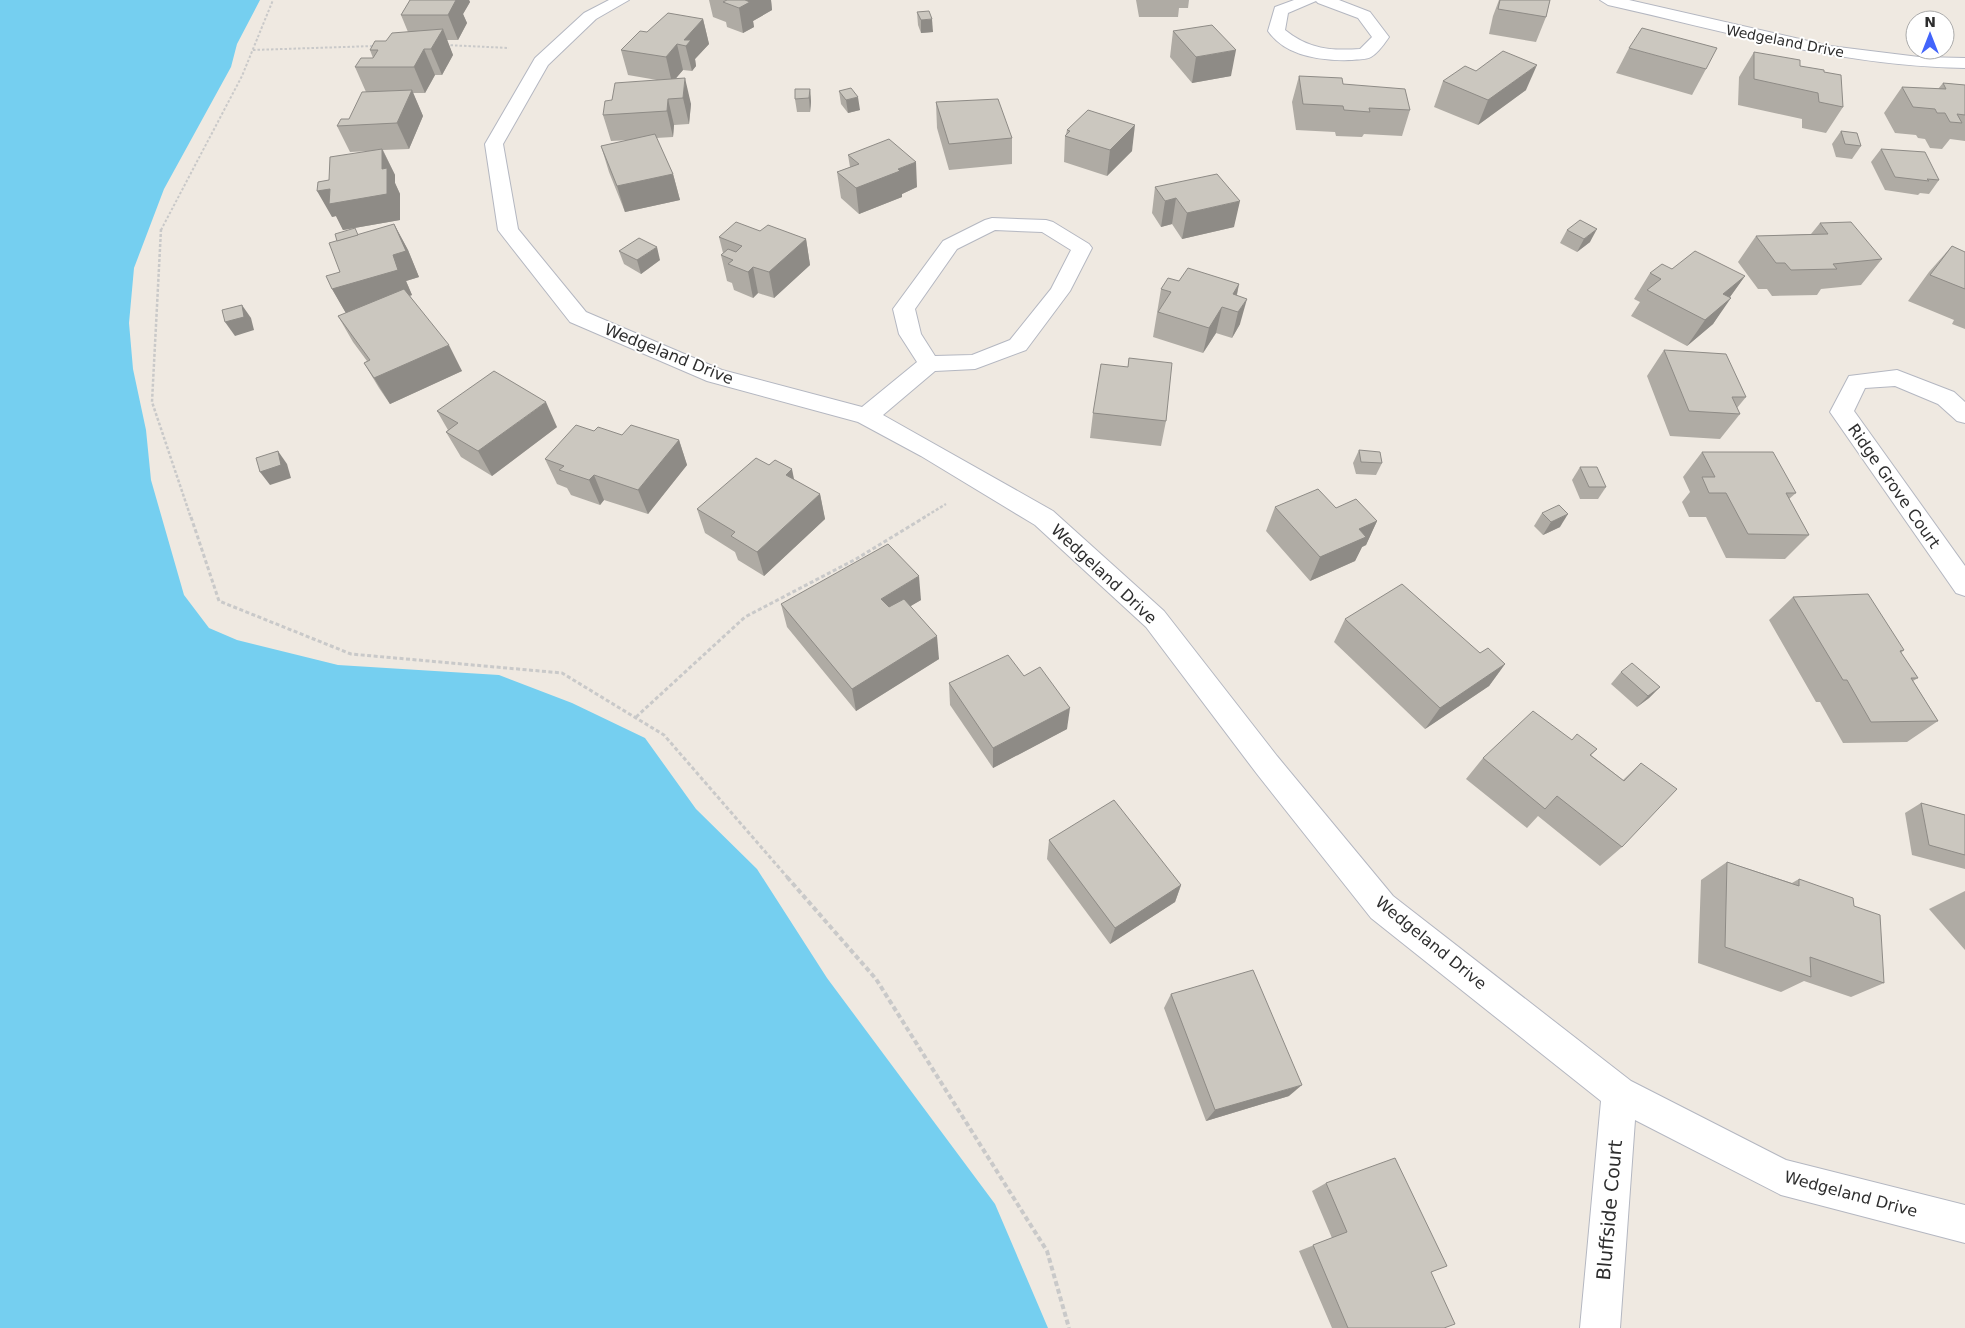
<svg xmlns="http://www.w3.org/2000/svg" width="1965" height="1328" viewBox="0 0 1965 1328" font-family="'DejaVu Sans',sans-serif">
<rect width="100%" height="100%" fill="#efe9e1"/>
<path fill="#75cff0" d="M0,0h260l-23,44 -6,23 -67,122 -30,79 -5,55 4,46 13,61 5,50 33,115 25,33 28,12 101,25 161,10 73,28 73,35 51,71 61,60 70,109 168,226 53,124h-1048z"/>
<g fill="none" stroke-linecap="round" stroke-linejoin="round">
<g stroke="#b4b7c1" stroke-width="2">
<g id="minor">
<path d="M609,0h20l-33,19 -48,46 -45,79 15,85 68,83 136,58 140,37 55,-45 -18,-28 -6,-25 50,-68 42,-21 7,-2 54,2 7,2 36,22 3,4 -22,43 -44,59 -51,19 -40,2 -52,44 170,96 111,100 113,145 116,140 238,185 155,79 179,45v38l-184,-48 -146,-75 -15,208h-40l21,-227 -230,-183 -114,-144 -111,-147 -111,-102 -114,-69 -63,-34 -151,-41 -137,-59 -69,-88 -3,-4 -13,-86 50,-86 49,-45zM995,230l47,2 29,18 -20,39 -41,51 -38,15 -37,1 -14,-22 -6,-25 42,-60z"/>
<path d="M1294,0h45l31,12 19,25c-4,6 -11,16 -18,20 -5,3 -13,2 -19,3 -28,1 -66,-3 -84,-29l7,-24zM1316,1l2,2 40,15 14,19 -12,12c-29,2 -52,0 -75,-19l3,-17z"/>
<path d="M1600,0h29l201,46 89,11 46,1v10c-126,-2 -236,-36 -357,-63z"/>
<path d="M1897,370l57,22 11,10v21l-8,-2 -19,-17 -43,-18 -30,2 -11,23 111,155v30l-9,-3 -126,-181 19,-36z"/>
</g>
</g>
<g stroke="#c9c9c9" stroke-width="2" stroke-dasharray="2.5 2" stroke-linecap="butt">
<path d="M446,45l63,3"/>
<path d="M253,50l121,-4"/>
<path d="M161,230l81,-154 31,-76"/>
</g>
<g stroke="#c9c9c9" stroke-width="2.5" stroke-dasharray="3 2" stroke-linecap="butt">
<path d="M161,229l-9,173 39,116"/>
<path d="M923,518l23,-14"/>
</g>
<g stroke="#c9c9c9" stroke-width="3" stroke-dasharray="4 2.5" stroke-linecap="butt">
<path d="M191,517l28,84 132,53 211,19 102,62 124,143"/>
<path d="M636,717l109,-100 111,-58 69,-42"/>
</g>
<path stroke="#c9c9c9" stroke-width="4" stroke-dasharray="5 3" stroke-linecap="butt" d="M787,877l89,102 171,272 22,77"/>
<use href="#minor" fill="#fff" fill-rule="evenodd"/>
</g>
<g fill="#afaba4">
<path d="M410,0h59l1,2 -7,12 4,9 -9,17h-11l6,15 -11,20h-7l-10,18h-12l10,23 -14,33 -26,1 12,25v8l5,11v26l-57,10 -7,-14 -4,1 -3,-37 40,-29 -19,1 -13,-26 12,-7 17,-27 -11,-25 18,-9 -3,-8 16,-9 22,-9 -7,-17z"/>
<path d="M709,0h62l1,10 -19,11 1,6 -11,6 -16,-6 -1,-5 -13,-5z"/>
<path d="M1136,0h53l-1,8h-9l-1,9h-39z"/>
<path d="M1499,0h51l-4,17 -10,25 -47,-8 4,-18z"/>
<path d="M917,12l16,20 -12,1 -3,-8z"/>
<path d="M703,19l6,25 -14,15 1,7 -4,5 -9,-1 -8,9 16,25 -2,20 -15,1 -1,12 -17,1 17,36 7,26 -55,12 -16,-40 -8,-26 29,-6 -19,1 -8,-26 9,-15 45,-20 -29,-5 -7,-25 26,-18z"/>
<path d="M1173,31l58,45 -39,7 -22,-26z"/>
<path d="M1629,48l77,21 -14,26 -76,-22z"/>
<path d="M1754,52l46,14 24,6 19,35 -17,26 -24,-5v-9l-64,-14 1,-28z"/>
<path d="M1299,76l44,8 67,26 -8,26 -38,-2 -2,3 -26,-1 -1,-4 -39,-2 -4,-28z"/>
<path d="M1443,81l83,9 -48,35 -44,-18z"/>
<path d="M1943,83l22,2v56l-15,-2 -8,10 -12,-1 -5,-9 -7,-1 -2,-3 -21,-2 -11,-20 18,-26 36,2z"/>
<path d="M810,89l1,13 -1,10h-13l-2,-13z"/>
<path d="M839,91l21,19 -12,3 -7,-9z"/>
<path d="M936,102l76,36v26l-63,6 -12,-42z"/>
<path d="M1067,130l65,21 -25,25 -43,-14 1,-26 1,-2z"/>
<path d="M1841,131l20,15 -9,13 -16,-2 -4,-13z"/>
<path d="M1881,149l58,31 -10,14 -9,-1 -2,2 -33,-5 -14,-28z"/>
<path d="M848,155l69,32 -15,7v3l-43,17 -18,-16 -4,-26 13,-5z"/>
<path d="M1155,187l79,40 -52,12 -10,-15 -11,3 -9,-14z"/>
<path d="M1820,223l62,36 -21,26 -40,4 -4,6 -45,1 -5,-7h-9l-20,-27 18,-26 55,-2z"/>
<path d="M394,224l14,26 11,27 -13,4 6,14 -2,1 52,75 -72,33 -11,-16 -15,-25 3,-2 -14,-19 -15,-26 8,-3 -14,-24 27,-54z"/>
<path d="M1567,230l23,12 -13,10 -17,-9z"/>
<path d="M760,231l46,8 4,26 -36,33 -16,-5 -5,5 -19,-8 -2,-7 -5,-2 -6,-26 2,-2 -4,-16z"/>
<path d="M1952,246l13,6v77l-13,-5 2,-4 -46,-19 21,-29z"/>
<path d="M619,251l41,9 -19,14 -17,-10z"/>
<path d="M1672,269l73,7 -15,21 -17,27 -26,22 -56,-30 9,-14 -6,-3 16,-26z"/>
<path d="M1179,281l60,3 -2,11 3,29 -8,14 -16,-5 -13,20 -50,-16 8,-48z"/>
<path d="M1664,350l82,47 -9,11 3,6 -20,25 -50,-3 -23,-60z"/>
<path d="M1129,358l37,63 -5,25 -71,-8 3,-25 35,-46z"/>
<path d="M437,411l120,16 -65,49 -31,-19 -15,-25 2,-2z"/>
<path d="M594,431l28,4 57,5 8,25 -39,49 -44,-14 -4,5 -29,-10 -4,-7 -10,-4 -12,-25z"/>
<path d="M1359,450l23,13 -6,12 -20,-1 -3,-11z"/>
<path d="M1702,452l94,41 -7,6 20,36 -24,24 -59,-1 -20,-41h-17l-7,-15 8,-10 -7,-15z"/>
<path d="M1580,467l26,20 -8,12h-18l-8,-19z"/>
<path d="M794,480l26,14 5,25 -61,57 -26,-16 -3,-8 -30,-19 -8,-24z"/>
<path d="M1275,507l61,1 41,13 -11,24 -4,2 -7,14 -45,20 -44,-50z"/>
<path d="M1542,513l18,14 -17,8 -9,-9z"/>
<path d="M1793,597l111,53 -3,3 17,25 -5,3 25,40 -31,21 -64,1 -23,-41h-4l-47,-82z"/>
<path d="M921,600l-11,6 29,53 -83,52 -69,-84 -6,-23z"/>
<path d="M1345,619l135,34 25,11 -16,22 -64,43 -91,-87z"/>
<path d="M1621,672l39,15 -11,11 -12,9 -26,-23z"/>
<path d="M1024,676l43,53 -74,39 -43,-63 -1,-22z"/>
<path d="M1572,740l25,9 -6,6 32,25 18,-17 -19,84 -22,19 -62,-50 -11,12 -61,-49 17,-21z"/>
<path d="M1921,803l44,12v54l-53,-14 -7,-42z"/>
<path d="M1049,840l132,45 -6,17 -65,42 -63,-85z"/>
<path d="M1727,862l65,21 7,-4 55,27 30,77 -33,14 -47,-16 -23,11 -83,-29 3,-83z"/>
<path d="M1965,891v59l-36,-41z"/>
<path d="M1171,994l118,102 -83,25 -42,-113z"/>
<path d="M1326,1183l105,89 13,56h-112l-33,-77 33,-13 -20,-47z"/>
</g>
<g fill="#8e8b86">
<path d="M449,0h20l1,2 -7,12 4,9 -9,17 -10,-25z"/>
<path d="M743,0h28l1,10 -19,11 1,6 -11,6 -4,-25z"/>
<path d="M703,19l6,25 -14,15 1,7 -4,5 -8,-31z"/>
<path d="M932,19l1,13 -12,1v-13z"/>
<path d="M443,29l10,26 -11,20 -11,-26z"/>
<path d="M677,44l6,26 -11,13 -6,-26z"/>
<path d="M424,49l11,26 -10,18 -11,-26z"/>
<path d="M1236,50l-5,26 -39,7 4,-26z"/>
<path d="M1537,65l-11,25 -48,35 10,-25z"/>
<path d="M685,78l6,26 -2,20 -6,-26z"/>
<path d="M810,89l1,13 -1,10 -1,-14z"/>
<path d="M412,90l11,26 -14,33 -12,-26z"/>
<path d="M858,97l2,13 -12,3 -2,-13z"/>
<path d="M668,99l6,26 -1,12 -6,-26z"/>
<path d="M1135,125l-3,26 -25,25 3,-26z"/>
<path d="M382,149l13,26v8l5,11v26l-57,10 -7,-14 -4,1 -15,-26 65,-22z"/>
<path d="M916,162l1,25 -15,7v3l-43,17 -3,-26 42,-19z"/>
<path d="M673,174l7,26 -55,12 -8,-26z"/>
<path d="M1176,198l-4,26 -11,3 4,-26z"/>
<path d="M1240,201l-6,26 -52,12 5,-26z"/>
<path d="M394,224l14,26 11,27 -13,4 6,14 -65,20 -15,-26 61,-34z"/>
<path d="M1597,229l-7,13 -13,10 7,-13z"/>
<path d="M806,239l4,26 -36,33 -5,-26z"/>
<path d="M657,247l3,13 -19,14 -4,-14z"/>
<path d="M753,267l5,26 -5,5 -5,-26z"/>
<path d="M1745,276l-18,25 4,-3 -18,26 -26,22 36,-52z"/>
<path d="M1239,284l-6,27v-17z"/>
<path d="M1247,299l-7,25 -8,14 6,-26z"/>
<path d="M242,305l9,13 3,12 -19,6 -10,-14z"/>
<path d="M1222,307l-6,26 -13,20 6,-25z"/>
<path d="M449,345l13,26 -72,33 -16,-26z"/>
<path d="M546,402l11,25 -65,49 -14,-25z"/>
<path d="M679,440l8,25 -39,49 -10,-24z"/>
<path d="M278,451l9,13 4,14 -21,7 -10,-13z"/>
<path d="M792,469l5,25 -11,-19z"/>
<path d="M594,475l10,25 -4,5 -11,-25z"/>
<path d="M820,494l5,25 -61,57 -7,-24z"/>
<path d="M1568,514l-8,13 -17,8 8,-13z"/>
<path d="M1377,521l-11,24 -4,2 -7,14 -45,20 10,-24 39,-28z"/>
<path d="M919,576l2,24 -37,22 -3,-23z"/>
<path d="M937,636l2,23 -83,52 -4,-22z"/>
<path d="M1505,664l-16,22 -64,43 15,-21z"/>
<path d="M1660,687l-11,11 -12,9 11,-11z"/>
<path d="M1070,708l-3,21 -74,39v-20z"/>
<path d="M1181,885l-6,17 -65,42 5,-16z"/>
<path d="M1302,1085l-13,11 -83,25 9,-11z"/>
</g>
<g fill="#cbc7bf" stroke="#8e8b86">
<path d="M410,0h46l-8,15h-47z"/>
<path d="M727,0h18l5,2 -11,6 -16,-6z"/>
<path d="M1500,0h50l-4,17 -48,-8z"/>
<path d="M929,11l3,8 -11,1 -4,-8z"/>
<path d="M668,13l35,6 -19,21h7l-5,6 -9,-2 -11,13 -45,-7 19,-19 7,1z"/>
<path d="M1212,25l24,25 -40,7 -23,-26z"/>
<path d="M1642,28l75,20 -11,21 -77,-21z"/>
<path d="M443,29l-12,20h-7l-10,18h-59l6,-9h12l5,-8h-8l5,-9h11l6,-8z"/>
<path d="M1503,51l34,14 -49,35 -45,-19 22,-15 11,5z"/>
<path d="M1754,52l46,8v6l24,4v2l17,3 2,32 -24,-5 -1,-9 -64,-14z"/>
<path d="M1299,76l43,2 1,6 62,5 5,21 -41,-2 1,4 -26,-2 -1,-4 -40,-2z"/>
<path d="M685,78l-2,20 -15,1 -1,12 -64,4 2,-14 7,-1 3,-17z"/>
<path d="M1943,83l22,2v30l-8,-1 5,9 -12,-1 -5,-9h-8l-2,-4 -22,-2 -11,-20 44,2z"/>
<path d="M851,88l7,9 -12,3 -7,-9z"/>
<path d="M795,89h15l-1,9 -14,1z"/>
<path d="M412,90l-15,33 -60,3 4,-7h8l13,-27z"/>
<path d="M998,99l14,39 -63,6 -13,-42z"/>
<path d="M1088,110l47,15 -25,25 -45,-14 5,-5 -3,-1z"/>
<path d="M1841,131l16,2 4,13 -16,-2z"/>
<path d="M655,134l18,40 -56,12 -16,-40z"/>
<path d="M889,139l27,23 -18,7 2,2 -44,17 -19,-16 22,-8 -11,-9z"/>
<path d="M382,149v20l5,-1v26l-58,10 1,-15 -13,2 1,-9 11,-2 1,-23z"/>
<path d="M1881,149l44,3 14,28 -12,-1 2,2 -34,-4z"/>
<path d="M1217,174l23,27 -53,12 -11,-15 -11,3 -10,-14z"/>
<path d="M1580,220l17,9 -13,10 -17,-9z"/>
<path d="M736,222l24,9 8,-6 38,14 -37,33 -16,-5 -5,5 -20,-8 5,-4 -12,-5 7,-6 8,3 6,-6 -23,-9z"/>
<path d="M1851,222l31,37 -49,5 4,5 -46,1 -6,-7h-9l-20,-27 72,-2 -8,-11z"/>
<path d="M394,224l12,27 -13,4 5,15 -66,19 -6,-13 14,-4 -11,-29z"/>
<path d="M355,228l3,7 -21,6 -2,-7z"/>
<path d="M639,238l18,9 -20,13 -18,-9z"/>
<path d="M1952,246l13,6v37l-35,-14z"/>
<path d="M1695,251l50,25 -22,18 8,4 -26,22 -58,-30 14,-11 -11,-6 12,-9 10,5z"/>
<path d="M1188,268l51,16 -6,10 14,5 -9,13 -16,-5 -13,21 -51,-16 13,-20 -10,-3 7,-11 11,3z"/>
<path d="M404,289l45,56 -75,33 -10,-15 6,-3 -32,-44z"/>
<path d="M242,305l2,12 -19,5 -3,-12z"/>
<path d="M1664,350l62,4 20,43h-14l8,17 -51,-3z"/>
<path d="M1129,358l43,5 -6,58 -73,-8 8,-49 27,3z"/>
<path d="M494,371l52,31 -68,49 -32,-19 12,-9 -21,-12z"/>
<path d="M576,425l18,6 4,-4 24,8 9,-10 48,15 -41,50 -44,-15 -5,5 -30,-10 5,-4 -19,-7z"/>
<path d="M1359,450l21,2 2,11 -21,-1z"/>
<path d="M278,451l3,14 -21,7 -4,-14z"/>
<path d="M1702,452h71l23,41h-10l23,42 -61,-1 -22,-41h-17l-7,-16h13z"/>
<path d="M756,458l13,7 6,-5 17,9 -6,6 34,19 -63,58 -26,-16 4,-4 -38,-23z"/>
<path d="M1580,467h17l9,20h-17z"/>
<path d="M1318,489l18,19 20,-9 21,22 -18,8 7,8 -46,20 -45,-50z"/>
<path d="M1559,505l9,9 -17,8 -9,-9z"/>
<path d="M888,544l31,32 -38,23 8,8 15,-8 33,37 -85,53 -71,-85z"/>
<path d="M1402,584l78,69 8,-5 17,16 -65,44 -95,-89z"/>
<path d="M1868,594l36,56 -4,1 18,27h-7l27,43 -67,1 -24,-42h-4l-50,-83z"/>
<path d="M1008,655l16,21 16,-9 30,41 -77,40 -44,-65z"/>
<path d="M1632,663l28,24 -12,9 -27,-24z"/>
<path d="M1533,711l39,29 5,-6 20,15 -7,6 34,26 17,-18 36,26 -55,58 -65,-51 -12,13 -62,-51z"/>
<path d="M1114,800l67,85 -66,43 -66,-88z"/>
<path d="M1921,803l44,12v40l-36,-10z"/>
<path d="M1727,862l72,24v-7l54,19 1,8 26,9 4,68 -74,-26 1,20 -86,-30z"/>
<path d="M1253,970l49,115 -87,25 -44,-116z"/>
<path d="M1395,1158l52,108 -16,6 24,52 -11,4h-96l-35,-83 34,-13 -21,-49z"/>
</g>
<g text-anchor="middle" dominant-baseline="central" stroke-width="4" stroke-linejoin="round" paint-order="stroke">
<g font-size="14" fill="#2e2e2e" stroke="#fff">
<text transform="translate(1785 41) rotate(11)">Wedgeland Drive</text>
</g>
<g font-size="16" fill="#2e2e2e" stroke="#fff">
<text transform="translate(669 354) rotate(22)">Wedgeland Drive</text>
<text transform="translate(1894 486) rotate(55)">Ridge Grove Court</text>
<text transform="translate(1104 574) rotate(43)">Wedgeland Drive</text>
<text transform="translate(1431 943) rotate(39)">Wedgeland Drive</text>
<text transform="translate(1851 1194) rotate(15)">Wedgeland Drive</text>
</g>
<g font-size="19" fill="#2e2e2e" stroke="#fff">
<text transform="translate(1609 1210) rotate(-85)">Bluffside Court</text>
</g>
</g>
<g transform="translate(1930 35)"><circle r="24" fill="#ffffff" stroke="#ababab"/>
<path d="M0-4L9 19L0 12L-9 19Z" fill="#4264fb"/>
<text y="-8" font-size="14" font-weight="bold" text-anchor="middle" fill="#2e2e2e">N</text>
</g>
</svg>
